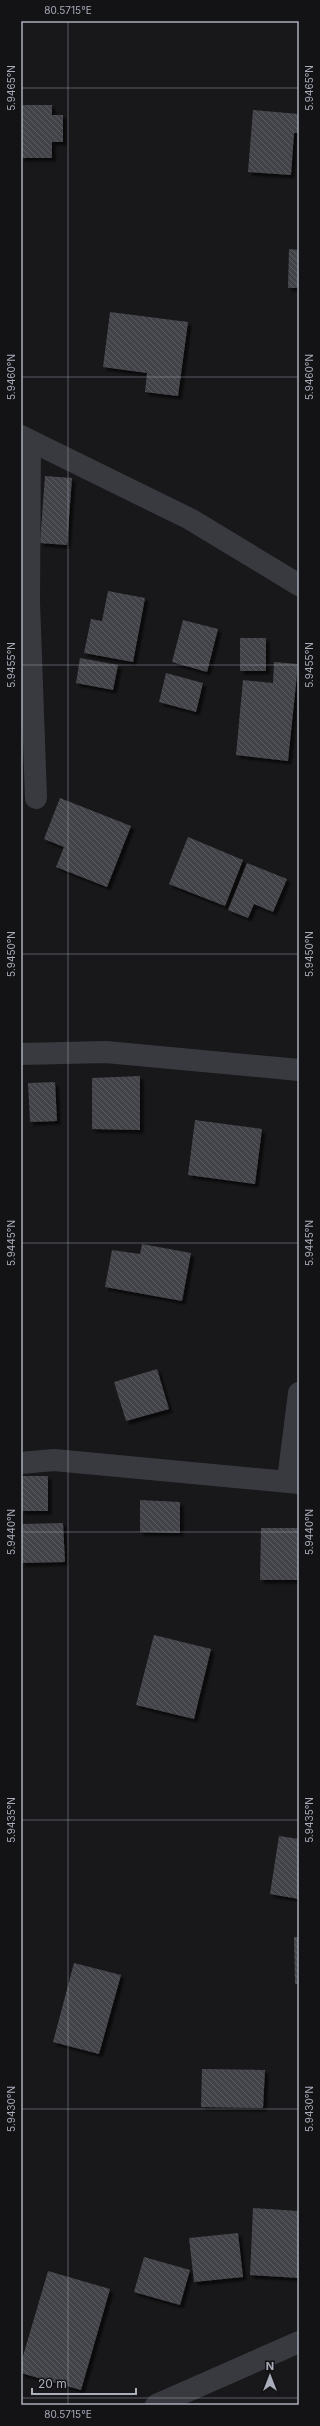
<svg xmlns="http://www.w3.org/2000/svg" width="320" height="2426" viewBox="0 0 320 2426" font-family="Inter,sans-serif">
<defs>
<pattern id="building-back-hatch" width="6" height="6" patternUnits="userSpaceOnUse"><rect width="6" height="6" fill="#424348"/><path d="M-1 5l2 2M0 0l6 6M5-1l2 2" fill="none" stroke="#5b5c60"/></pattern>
<filter id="shadow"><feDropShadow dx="3.5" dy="3.5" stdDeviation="1" flood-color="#0009"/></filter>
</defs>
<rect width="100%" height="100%" fill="#18181b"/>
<g fill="url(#building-back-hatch)" filter="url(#shadow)">
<path d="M21,105h31v10h11v27h-11v16h-31z"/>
<path d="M253,110l46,4v19h-5l-3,42 -43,-3z"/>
<path d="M289,249l10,1v38h-11z"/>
<path d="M110,312l78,10 -10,74 -33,-4 2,-19 -44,-6z"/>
<path d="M45,476l27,2 -5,67 -27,-2z"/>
<path d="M108,591l37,7 -12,64 -49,-9 7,-34 11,2z"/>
<path d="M183,620l35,9 -11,43 -35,-10z"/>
<rect x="240" y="638" width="26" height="33"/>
<path d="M80,658l38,7 -5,25 -37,-7z"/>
<path d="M274,662l24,2 -10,97 -52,-6 7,-75 30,3z"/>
<path d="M166,673l37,10 -7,29 -37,-10z"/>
<path d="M60,798l71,28 -24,61 -51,-20 8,-20 -20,-8z"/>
<path d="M188,837l55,23 -18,46 -56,-22z"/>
<path d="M247,863l40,16 -14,33 -19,-8 -6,14 -20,-8z"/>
<path d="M140,1076v54l-48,-1v-51z"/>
<path d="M55,1082l2,39 -27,1 -2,-39z"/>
<path d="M195,1120l67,9 -7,55 -67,-9z"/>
<path d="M142,1244l49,9 -9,48 -77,-14 7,-37 28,4z"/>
<path d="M157,1369l12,40 -43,12 -12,-39z"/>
<rect x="21" y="1476" width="27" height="35"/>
<path d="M140,1500l40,2v31l-40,-1z"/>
<path d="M63,1523l2,39 -44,1v-39z"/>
<path d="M261,1528h38v52h-39z"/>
<path d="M154,1635l57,14 -17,70 -58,-14z"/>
<path d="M279,1836l20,3v60l-29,-5z"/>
<path d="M294,1937h5v47h-4z"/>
<path d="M74,1963l47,12 -22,79 -46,-12z"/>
<path d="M202,2069l63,1 -2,38 -62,-1z"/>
<path d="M253,2208l46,3v67l-49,-3z"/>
<path d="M238,2233l5,44 -49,5 -5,-44z"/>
<path d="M144,2257l46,13 -10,35 -46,-13z"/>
<path d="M48,2271l62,18 -29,101 -60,-17v-10z"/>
</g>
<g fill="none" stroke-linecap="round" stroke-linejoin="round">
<g stroke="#393a40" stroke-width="22">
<path d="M21,436l169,83 109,66"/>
<path d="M30,442l-1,160 7,196"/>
<path d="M21,1054l85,-2 193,18"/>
<path d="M21,1463l33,-3 245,23"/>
<path d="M288,1480l11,-87"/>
<path d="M156,2405l143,-63"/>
</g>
</g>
<path fill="none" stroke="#aaaebb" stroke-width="1" stroke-opacity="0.45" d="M68,21v2384M21,88h278M21,377h278M21,665h278M21,954h278M21,1243h278M21,1532h278M21,1820h278M21,2109h278M21,2398h278"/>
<rect width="320" height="2426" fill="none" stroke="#131316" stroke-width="44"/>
<g transform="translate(270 2376)" stroke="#131316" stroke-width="3" paint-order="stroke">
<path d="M0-3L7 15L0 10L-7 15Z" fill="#aaaebb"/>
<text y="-6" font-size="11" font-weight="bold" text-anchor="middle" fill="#aaaebb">N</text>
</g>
<path d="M32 2388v6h104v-6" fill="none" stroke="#aaaebb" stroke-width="2"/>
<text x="38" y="2388" font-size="12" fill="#aaaebb" stroke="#131316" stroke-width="3" paint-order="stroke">20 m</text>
<rect x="22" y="22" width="276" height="2382" fill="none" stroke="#aaaebb" stroke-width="1.5"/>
<g font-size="10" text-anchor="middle" fill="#aaaebb">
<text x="68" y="14">80.5715°E</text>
<text transform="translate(11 88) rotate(-90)" y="4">5.9465°N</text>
<text transform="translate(309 88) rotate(-90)" y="4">5.9465°N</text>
<text transform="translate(11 377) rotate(-90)" y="4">5.9460°N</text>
<text transform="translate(309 377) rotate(-90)" y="4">5.9460°N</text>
<text transform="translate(11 665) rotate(-90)" y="4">5.9455°N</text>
<text transform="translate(309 665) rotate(-90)" y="4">5.9455°N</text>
<text transform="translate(11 954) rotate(-90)" y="4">5.9450°N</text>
<text transform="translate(309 954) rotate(-90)" y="4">5.9450°N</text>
<text transform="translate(11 1243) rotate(-90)" y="4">5.9445°N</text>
<text transform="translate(309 1243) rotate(-90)" y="4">5.9445°N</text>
<text transform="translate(11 1532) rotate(-90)" y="4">5.9440°N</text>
<text transform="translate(309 1532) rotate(-90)" y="4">5.9440°N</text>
<text transform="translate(11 1820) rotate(-90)" y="4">5.9435°N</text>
<text transform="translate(309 1820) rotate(-90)" y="4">5.9435°N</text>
<text transform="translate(11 2109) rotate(-90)" y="4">5.9430°N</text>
<text transform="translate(309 2109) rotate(-90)" y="4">5.9430°N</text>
<text x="68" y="2418">80.5715°E</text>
</g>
</svg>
